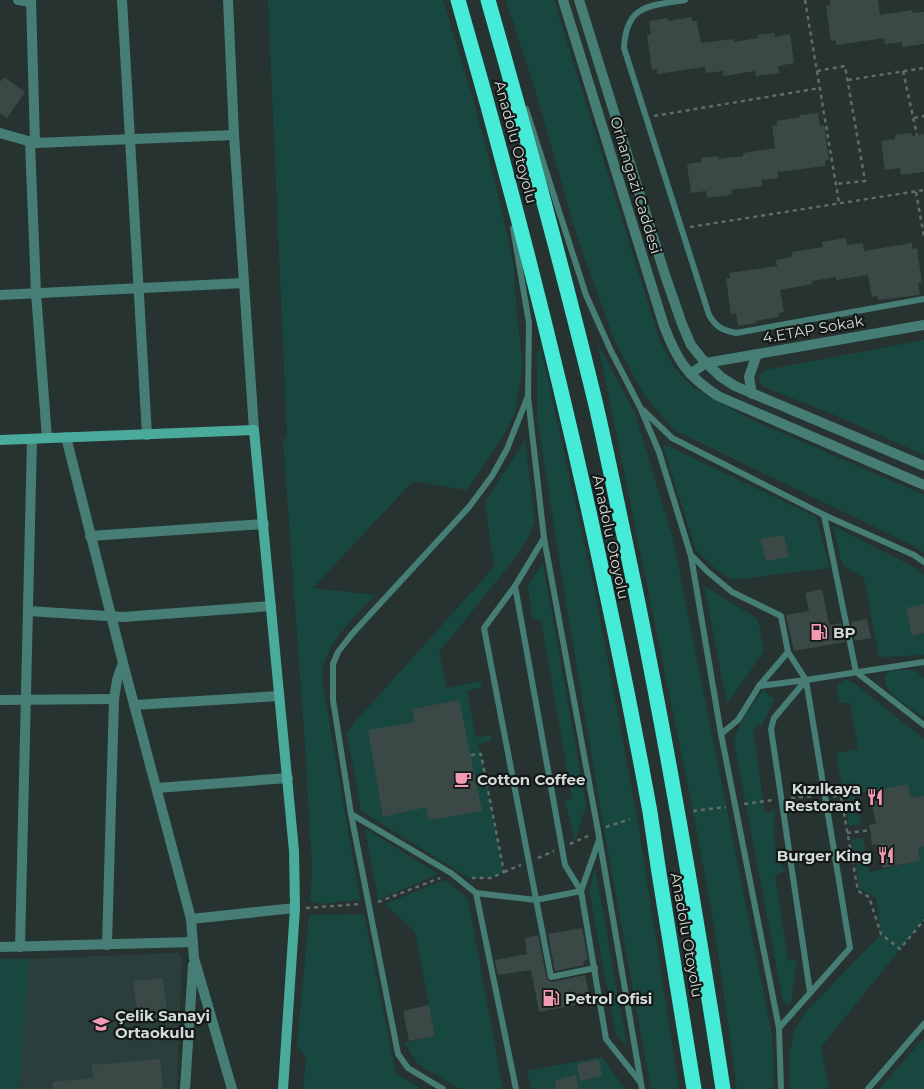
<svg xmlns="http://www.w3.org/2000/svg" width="924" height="1089" viewBox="0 0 924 1089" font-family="Montserrat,sans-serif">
<rect width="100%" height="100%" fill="#263331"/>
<path fill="#2a3f3b" d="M177,953l5,4 -5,132h-158l8,-130z"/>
<g fill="#184740">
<path d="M268,0h175l30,99 24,90 17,77 3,50 6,50 -9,50 -10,18 -37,56 -54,-9 -100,107 62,7c-17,18 -49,49 -52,74 0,6 0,11 0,16l37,214 -38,5 -12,-3 2,-33 -7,-122 -22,-307 4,-1z"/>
<path d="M506,0h48l105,339 16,30 19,19 58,32 172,75v58l-10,-7 -240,-116 -29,-34 -31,-56 -27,-76 -11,-31 -40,-140z"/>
<path d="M924,340v115l-87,-39 -73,-29 -5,-5 1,-8 5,-4z"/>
<path d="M598,344l37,69 38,126 99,496 2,54h-37l-22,-158 -22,-120z"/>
<path d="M541,350l52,232 45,240 41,267h-28l-47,-260 -35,-207 -32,-205v-66z"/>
<path d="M525,440l10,81 -6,15 -13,21 -77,95 8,36 34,-7v6l-14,4 9,46 15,-2v6l-14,4 4,9 23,118 -11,5 -24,1 -108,-67 -14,-78 7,-10 140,-156 -9,-65z"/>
<path d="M662,443l154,74 14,51 -98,12 -16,-11 -20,-19z"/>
<path d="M833,526l83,42 8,7v80l-45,2 -15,-79 -22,-13z"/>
<path d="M543,563l43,242 -11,37 -10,-42 7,-2 -31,-178 -9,-2 -4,-33z"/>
<path d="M704,586l54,33 6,32 -37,53z"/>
<path d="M891,670h24l9,9v38c-14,-10 -41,-22 -39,-42z"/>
<path d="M846,679l9,5 69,55v57l-13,2 -3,-13 -53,9 6,30 -12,2 -13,-73 22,-4 -8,-46h-11l-2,-19z"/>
<path d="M763,690l12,9 -13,26 -9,4 12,84 10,-3c-2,22 -2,42 10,61l-10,4 13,86 9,-2 -6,44 -4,2 -4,-4 -49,-259c4,-20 18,-36 29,-52z"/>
<path d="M365,828l73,46 -60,26z"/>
<path d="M863,838l6,34 51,-11 -2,-13 6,-2v74l-103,127 8,42h-39v-37l4,-20 11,-19 76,-79 -5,-36 -16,-9 -9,-50z"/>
<path d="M595,868l32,178 -11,-12 -27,-144z"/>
<path d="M445,880l23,19 35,190h-43l-42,-25 -14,-21 31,-7 -20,-104 -30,-28z"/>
<path d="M364,914l32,160 26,15h-119l3,-32 -9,-12 12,-130z"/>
<path d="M0,959h29l-10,130h-19z"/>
<path d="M924,1038v51h-45z"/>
<path d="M602,1057l23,32h-94l-4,-18z"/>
</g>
<g fill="#3b4946">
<path d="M830,0h48l2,15 32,-5 1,3 11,-1v32l-22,3v-5l-17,2 -1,-6 -48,7v-5l-5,1 -5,-35 5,-1z"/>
<path d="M692,17v4h5l4,22 32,-4 1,3 24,-4 -1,-3 17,-2 1,4 15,-3 4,29 -16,3 1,7 -23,3 -1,-5 -32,5v-5l-17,2 -1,-6 -48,7v-5l-5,1 -5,-35 4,-1 -2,-13 18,-3 1,3z"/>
<path d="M4,77l21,15 -18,26 -7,-5v-31z"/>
<path d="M818,113l2,13 4,-1 5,35 -4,1v5l-47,6v6l-16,2v6l-31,4 1,5 -25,3 -1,-7 -15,2 -4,-29 15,-2 -1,-4 17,-2 1,3 24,-3v-3l32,-5 -3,-22 5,-1v-4l23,-4v-2z"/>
<path d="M912,133v3l12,-2v38l-23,3 -1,-7 -15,2 -4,-29 14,-2v-4z"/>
<path d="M846,238l1,7 16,-2 1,8 48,-8v6l5,-1 5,35h-4l2,12 -42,5 -1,-4 -5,1 -4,-22 -32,5v-3l-24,4v3l-32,6 4,22 -6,1 1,4 -24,4 1,2 -18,3 -2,-13 -5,1 -5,-35 4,-1 -1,-5 48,-7 -1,-6 16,-3v-5l31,-5 -1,-5z"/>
<path d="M784,535l5,22 -23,4 -6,-22z"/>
<path d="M822,589l7,36 12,-2 4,19 -51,9 -8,-36 23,-4 -4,-18z"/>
<path d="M924,604v29l-12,3 -6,-28z"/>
<path d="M867,619l4,19 -16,3 -4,-19z"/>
<path d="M459,700l23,111 -53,9 -3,-13 -43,10 -15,-87 47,-8 -3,-13z"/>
<path d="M908,784l3,14 13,-2v50l-6,2 2,13 -37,7 -5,-24 -6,1 -2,-15 -1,-5 7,-1 -7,-32z"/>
<path d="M582,928l6,32 -5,1 1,4 -29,6 -7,-37z"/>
<path d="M538,935l9,45 5,2 33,-7 6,27 -52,10 -8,-42 -33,5 -3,-15 32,-6 -2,-16z"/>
<path d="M163,978l5,42 -29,3 -6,-42z"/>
<path d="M429,1005l6,31 -26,5 -6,-30z"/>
<path d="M160,1059l3,30h-110l-1,-7 41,-4 -1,-13z"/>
<path d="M599,1059l3,17 -22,5 -3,-17z"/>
<path d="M576,1075l3,14h-23l-1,-9z"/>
</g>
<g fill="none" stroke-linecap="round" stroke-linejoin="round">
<g stroke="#606c6a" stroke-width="2.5" stroke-dasharray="4 4" stroke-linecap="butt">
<path d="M805,0l34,203"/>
<path d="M817,71l28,-5 20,115 -29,3"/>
<path d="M903,71l14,64"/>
<path d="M848,80l76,-12"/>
<path d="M654,116l166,-28"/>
<path d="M914,118l10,-2"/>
<path d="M916,192l8,44"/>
<path d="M690,227l234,-37"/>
<path d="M471,755l10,-1 23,118 -13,6h-19"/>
<path d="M833,796l8,1 17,94 11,6 12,37 19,15 24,-29"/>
<path d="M791,798l24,-2"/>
<path d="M744,804l29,-4"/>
<path d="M693,811l33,-4"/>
<path d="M606,827l24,-8"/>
<path d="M847,833l23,-3"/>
<path d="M570,844l20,-9"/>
<path d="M538,858l16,-7"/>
<path d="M504,872l17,-7"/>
<path d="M378,902l62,-24"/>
<path d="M306,908l55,-4"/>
</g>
<g stroke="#467e75" stroke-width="6">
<path d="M685,0c-37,6 -59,5 -61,48l85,267c7,12 13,15 27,18l188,-34"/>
<path d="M526,109l60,186 25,56 29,56 19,45 32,104 30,178 58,294 2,61"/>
<path d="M528,397l16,141 54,293 44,258"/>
<path d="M643,410l29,28 152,77 90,40 10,7"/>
<path d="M824,515l32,157 68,53"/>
<path d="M544,538l-29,48 -31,42 67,349 44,-9"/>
<path d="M692,556l16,16 24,20 49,24 7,36 -29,34 -21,34 -17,14"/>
<path d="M806,680l-32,38 -3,11 39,263"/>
<path d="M759,686l47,-6 118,-18"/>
<path d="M351,814l100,59 25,20 60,7 45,-9 -16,-26 -50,-279"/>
<path d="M599,840l-18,51 25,148 35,44"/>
<path d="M476,893l40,196"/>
<path d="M779,1028l71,-80 -44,-268 -18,-28"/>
<path d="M443,1089l-35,-21 -10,-14 -47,-240 -18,-114v-36l5,-12 14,-18 117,-127 23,-31 15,-27 21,-53 1,-73 -16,-95"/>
<path d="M868,1089l56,-65"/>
</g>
<g stroke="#467e75" stroke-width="10">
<path d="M18,0l13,2"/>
<path d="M31,0l4,143"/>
<path d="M122,0l25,435"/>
<path d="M228,0l6,135 20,295"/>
<path d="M563,0l101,326c13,34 23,50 54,70l206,89"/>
<path d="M579,0l86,275 17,49 9,21 12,15 18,17 14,9 189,80"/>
<path d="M0,133l35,10 199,-8"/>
<path d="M30,142l6,151 11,145"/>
<path d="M0,295l244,-12"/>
<path d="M690,374l16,-11 218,-38"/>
<path d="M752,394l-3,-17 8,-23"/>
<path d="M66,437l57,226 68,256 3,39 38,131"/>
<path d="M90,536l174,-12"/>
<path d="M28,611l95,6 148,-11"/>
<path d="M0,700l114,-1"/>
<path d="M134,705l145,-9"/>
<path d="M157,788l131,-10"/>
<path d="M191,919l104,-11"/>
<path d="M107,945l7,-246 3,-19 6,-17"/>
<path d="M0,947l193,-5"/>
<path d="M20,947l12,-508"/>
<path d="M185,1089l8,-124"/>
</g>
<path stroke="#4aaa9c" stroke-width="10" d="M0,440l254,-10 40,421 1,57 -12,181"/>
<g stroke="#45ebd6" stroke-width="15">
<path d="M458,0c77,267 142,539 192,812 3,21 6,41 9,61 12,72 24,144 35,216"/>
<path d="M488,0c38,133 74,266 107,401 15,65 28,131 42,197 33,163 61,327 86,491"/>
</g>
</g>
<defs>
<g id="fuel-bare" transform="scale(1.35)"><path d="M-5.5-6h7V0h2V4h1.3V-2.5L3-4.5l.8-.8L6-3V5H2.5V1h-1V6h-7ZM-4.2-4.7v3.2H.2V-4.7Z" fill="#f19ab1" stroke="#141918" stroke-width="2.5" paint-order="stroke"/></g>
<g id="cafe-bare" transform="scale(1.35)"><path d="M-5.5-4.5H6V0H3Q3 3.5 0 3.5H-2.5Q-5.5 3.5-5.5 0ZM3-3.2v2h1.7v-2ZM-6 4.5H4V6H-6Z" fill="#f19ab1" stroke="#141918" stroke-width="2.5" paint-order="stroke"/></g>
<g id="restaurant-bare" transform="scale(1.35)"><path d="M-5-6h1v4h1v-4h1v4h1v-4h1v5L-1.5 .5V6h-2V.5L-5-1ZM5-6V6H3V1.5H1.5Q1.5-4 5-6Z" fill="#f19ab1" stroke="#141918" stroke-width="2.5" paint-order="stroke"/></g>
<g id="school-bare" transform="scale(1.35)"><path d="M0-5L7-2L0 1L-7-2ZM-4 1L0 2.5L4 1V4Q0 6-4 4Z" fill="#f19ab1" stroke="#141918" stroke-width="2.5" paint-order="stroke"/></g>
</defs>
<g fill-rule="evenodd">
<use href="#fuel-bare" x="819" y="632"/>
<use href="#cafe-bare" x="463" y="779"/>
<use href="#restaurant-bare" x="875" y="797"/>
<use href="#restaurant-bare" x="886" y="855"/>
<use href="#fuel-bare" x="551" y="998"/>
<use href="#school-bare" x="101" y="1024"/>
</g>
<g text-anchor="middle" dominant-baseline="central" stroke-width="4.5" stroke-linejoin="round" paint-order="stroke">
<g font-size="15" fill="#d3dbd9" stroke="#141918">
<text transform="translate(516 142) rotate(75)">Anadolu Otoyolu</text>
<text transform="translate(636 185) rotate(73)">Orhangazi Caddesi</text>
<text transform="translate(813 329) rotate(-10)">4.ETAP Sokak</text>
<text transform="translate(611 537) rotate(78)">Anadolu Otoyolu</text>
<text transform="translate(687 935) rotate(80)">Anadolu Otoyolu</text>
</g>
<g font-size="15" font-weight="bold" fill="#d3dbd9" stroke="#141918" text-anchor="start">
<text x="833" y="632">BP</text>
<text x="477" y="779">Cotton Coffee</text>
<text x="861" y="788" text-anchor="end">Kızılkaya<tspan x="861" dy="17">Restorant</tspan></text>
<text x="872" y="855" text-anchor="end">Burger King</text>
<text x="565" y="998">Petrol Ofisi</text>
<text x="115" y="1015">Çelik Sanayi<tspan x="115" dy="17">Ortaokulu</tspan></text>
</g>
</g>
</svg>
